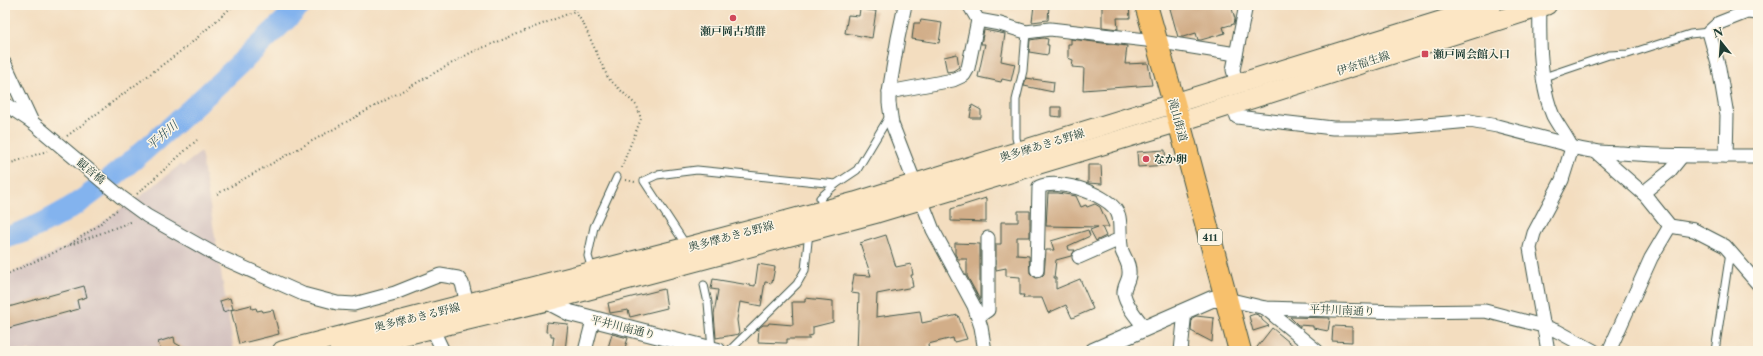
<svg xmlns="http://www.w3.org/2000/svg" width="1763" height="356" viewBox="0 0 1763 356" font-family="'Libre Caslon Text','Noto Serif JP',serif">
<rect width="100%" height="100%" fill="#fcf5e5"/>
<filter id="ink" filterUnits="userSpaceOnUse"><feTurbulence type="fractalNoise" baseFrequency=".025" numOctaves="2"/><feDisplacementMap in="SourceGraphic" scale="8" xChannelSelector="R" yChannelSelector="G"/><feConvolveMatrix kernelMatrix="1 2 1 2 8 2 1 2 1" color-interpolation-filters="sRGB"/></filter>
<filter id="wash" filterUnits="userSpaceOnUse"><feTurbulence type="fractalNoise" baseFrequency=".012" numOctaves="4" result="noise"/><feDisplacementMap in="SourceGraphic" scale="16" xChannelSelector="R" yChannelSelector="G"/><feGaussianBlur stdDeviation="0.9" result="paint"/><feColorMatrix in="noise" values="0 0 0 0 0 0 0 0 0 0 0 0 0 0 0 0 0 1.4 0 .05"/><feComposite in="paint" operator="in"/></filter>
<g filter="url(#wash)">
<rect width="100%" height="100%" fill="#f3ddbf"/>
<path fill="#d1bfbd" d="M201,152l33,199h-229v-77l9,-2 50,-24 78,-53 39,-31 1,3z"/>
<g fill="none" stroke-linecap="round" stroke-linejoin="round">
<path stroke="#83b3ee" stroke-width="22" d="M5,238c58,-17 99,-53 144,-92 53,-45 102,-93 152,-141"/>
</g>
<g id="blocks">
<g fill="#d2ae89">
<path d="M1034,5h15l-1,15 -16,2z"/>
<path d="M1102,5h27l1,13h-13l1,11 -16,-2z"/>
<path d="M1169,5h62l4,14 -1,5 -11,3 2,6 -24,7h-3l-2,-7 -13,4h-5z"/>
<path d="M860,9l16,2 -4,27 -27,-5 3,-18 11,1z"/>
<path d="M921,20l21,3 -3,20 -27,-4 2,-16h6z"/>
<path d="M984,30l21,4 -4,27 14,3 -4,17 -9,-2 -1,3 -23,-5 7,-33h-4z"/>
<path d="M1043,38l5,1 -1,6h2l-1,10 -19,-3 1,-12z"/>
<path d="M1071,39l56,7 -2,18 23,-1 4,22 -69,5 1,-22 -12,-1 1,-7 -5,-2v-14h3z"/>
<path d="M957,54l2,13 -6,4 -6,1 -3,-15z"/>
<path d="M1026,78l28,4 -1,10 -29,-6z"/>
<path d="M972,105l9,5v8h-11z"/>
<path d="M1051,107h10v10l-10,-1z"/>
<path d="M1165,150l1,15 -28,2 -1,-15z"/>
<path d="M1088,165h13l1,19 -14,-1z"/>
<path d="M1048,193h10l18,3 5,11 5,-2 1,2 8,-3 5,3 9,20h-7l4,9 -10,5 -6,-11 8,-3 -52,-1z"/>
<path d="M986,198v24l-35,-1v-12z"/>
<path d="M1018,211h12v26h-13v18l12,1 1,17 6,5 5,-1 3,-3 2,-24h8l-3,-9 37,-11 2,6 -22,10 1,4h6l-4,6 -15,4 -2,18h2v11l24,-10 13,30 -21,9 -6,-13 -18,8 -6,-15h-19l1,-3h-4v-18l-14,-1v-8l-10,2v-26h5v-22h17z"/>
<path d="M886,235l10,32 15,-3 2,11h-2l2,12 -36,7 -1,23 44,-6 2,12 36,-8 9,24 -13,3 -1,-4 -25,6 1,7h-72l2,-57 -8,-1 3,-18 17,1 -11,-33z"/>
<path d="M955,243l25,1v56l-13,-24v-17h-9l-3,-5z"/>
<path d="M758,264l17,3 -3,16 -7,-1 -4,24 -21,-4 -3,18 2,14 -23,4 -2,-24 4,-24 -7,-1 2,-10 42,7z"/>
<path d="M84,286l3,11 -10,3 2,9 -74,20v-21z"/>
<path d="M664,289l3,19 -37,9 -2,-7 -18,3 -2,-10z"/>
<path d="M230,298l3,11 -10,3 -3,-11z"/>
<path d="M805,298l28,3v21l-20,5v8l-4,1v3h-22v4h-4l-25,-1 1,-14 4,-3h5l1,-2 24,2 -1,-23h13z"/>
<path d="M251,305l1,4 4,-1 1,3 5,-1 1,2 10,-2 6,24 -40,10 -8,-34z"/>
<path d="M1255,314l3,1 1,2 2,-1 1,4 7,6 -16,5 -4,-15z"/>
<path d="M1196,316l18,2 -2,24 -21,-11 1,-13z"/>
<path d="M1290,317l40,1 -2,13 -15,-3v-2l-15,-1z"/>
<path d="M547,322l21,2 -3,27h-13l2,-15h-3v-3l-5,-1z"/>
<path d="M1333,326l19,1v15l-20,-1z"/>
<path d="M1272,328l28,23h-46z"/>
<path d="M612,334l16,4 -4,13h-17z"/>
<path d="M174,337l1,6 14,8h-28l-3,-9z"/>
</g>
</g>
</g>
<g filter="url(#ink)">
<use href="#blocks" fill-opacity="0" stroke="#3f5549" stroke-width="1"/>
<g fill="none" stroke-linecap="round" stroke-linejoin="round">
<g stroke="#3f5549" stroke-width="9">
<g id="service">
<path d="M1544,77l65,-22 19,-1 62,-20 19,-2"/>
<path d="M1019,150l-3,-12v-38l7,-29 3,-39"/>
<path d="M823,209l-3,-11 16,-14 21,-14 33,-55"/>
<path d="M686,245l-42,-64 13,-6 40,-5 139,14"/>
<path d="M592,270l-4,-14 6,-29 23,-50"/>
<path d="M704,285l4,18 4,46"/>
<path d="M729,351l68,-67 8,-14 4,-38"/>
<path d="M1715,351l15,-99"/>
</g>
</g>
<g stroke="#3f5549" stroke-width="15">
<g id="minor">
<path d="M905,5l-7,33 -9,54v11l3,21 41,106 41,76 7,21 4,24"/>
<path d="M1540,7c-1,34 0,79 13,109 6,11 14,21 19,32l-10,32 -28,53 -4,15 18,103"/>
<path d="M978,20l22,4 26,8 24,-3 105,12 81,13"/>
<path d="M5,64l27,58"/>
<path d="M1237,84l-4,-14 13,-65"/>
<path d="M889,92l64,-12 11,-5 4,-7 10,-48 -9,-15"/>
<path d="M5,104l27,18 89,75 26,19 71,40 85,38 34,9 17,1 41,-11 45,-18 18,3 4,5 5,21"/>
<path d="M1233,105l4,12 96,11h59l78,-7 27,5 65,17c19,9 40,9 60,10 46,4 91,3 136,3"/>
<path d="M1595,151l50,44 25,31 24,4 31,16 33,38"/>
<path d="M1726,156l1,-41 -8,-47 -10,-36 10,-9 28,-11 11,1"/>
<path d="M1643,193l26,-21 13,-16"/>
<path d="M1079,257l41,-18"/>
<path d="M1037,270l2,-83c12,-5 26,-2 39,1 13,4 38,14 41,29 2,11 0,23 3,34 3,8 8,13 7,23 0,7 -6,13 -5,20 2,12 14,25 21,34"/>
<path d="M1227,299l38,9 136,4 84,-1 58,15 14,5 37,20"/>
<path d="M1265,308l52,43"/>
<path d="M978,317l10,-7v-72"/>
<path d="M432,328l11,23"/>
<path d="M585,351l8,-31"/>
<path d="M1181,351l4,-40"/>
<path d="M1609,351l42,-93 19,-32"/>
</g>
</g>
<g stroke="#3f5549" stroke-width="18">
<g id="tertiary">
<path d="M545,294l2,7 23,12 148,38"/>
<path d="M1093,351l119,-52h15"/>
</g>
</g>
<g stroke="#3f5549" stroke-width="21">
<g id="secondary">
<path d="M282,351l405,-104 168,-45 637,-197"/>
<path d="M339,351l208,-50 330,-88 302,-91 368,-117"/>
</g>
</g>
<g stroke="#3f5549" stroke-width="24">
<path id="trunk" d="M1146,5l28,98 66,248"/>
</g>
<g stroke="#3f5549" stroke-width="2" stroke-dasharray="1 3" stroke-linecap="butt">
<path d="M571,5l13,20 24,53 29,28 4,13 -20,49"/>
<path d="M67,136l122,-91 45,-40"/>
<path d="M5,165l42,-14"/>
<path d="M626,180l9,2"/>
<path d="M137,194l60,-54"/>
<path d="M217,194l255,-142 103,-41"/>
<path d="M70,245l63,-24"/>
<path d="M64,248l32,-21 22,-18"/>
<path d="M5,275l59,-27"/>
</g>
<use href="#service" stroke="#fff" stroke-width="7"/>
<use href="#minor" stroke="#fff" stroke-width="13"/>
<use href="#tertiary" stroke="#fff" stroke-width="16"/>
<use href="#secondary" stroke="#fce6c4" stroke-width="19"/>
<use href="#trunk" stroke="#f7c06c" stroke-width="22"/>
</g>
</g>
<g fill="#d1495b" stroke="#fcf5e5" stroke-width="1.5">
<circle cx="733" cy="18" r="4"/>
<rect x="1421" y="50" width="8" height="8" rx="2"/>
<circle cx="1146" cy="159" r="4"/>
</g>
<g text-anchor="middle" dominant-baseline="central" stroke-width="3" stroke-linejoin="round" paint-order="stroke">
<rect fill="#fcf5e5" stroke="#617469" stroke-width="1" x="1198" y="229" width="24" height="16" rx="3"/>
<g font-size="10" font-weight="bold" fill="#1f3d34">
<text x="1210" y="237">411</text>
</g>
<g font-size="11" font-weight="bold" fill="#1f3d34" stroke="#fcf5e5" text-anchor="start">
<text x="733" y="31" text-anchor="middle">瀬戸岡古墳群</text>
<text x="1433" y="54">瀬戸岡会館入口</text>
<text x="1154" y="159">なか卵</text>
</g>
<g font-size="11" fill="#1f3d34" stroke="#fcf5e5">
<text transform="translate(1363 63) rotate(-18)">伊奈福生線</text>
<text transform="translate(1178 120) rotate(75)">滝山街道</text>
<text transform="translate(1042 145) rotate(-17)">奥多摩あきる野線</text>
<text transform="translate(91 171) rotate(40)">観音橋</text>
<text transform="translate(731 236) rotate(-15)">奥多摩あきる野線</text>
<text transform="translate(1342 310) rotate(2)">平井川南通り</text>
<text transform="translate(417 317) rotate(-14)">奥多摩あきる野線</text>
<text transform="translate(623 327) rotate(14)">平井川南通り</text>
</g>
<g font-size="12" font-style="italic" fill="#385a62" stroke="#fcf5e5">
<text transform="translate(162 135) rotate(-41)">平井川</text>
</g>
</g>
<rect width="1763" height="356" fill="none" stroke="#fcf5e5" stroke-width="20"/>
<g transform="translate(1721 42) rotate(343)" stroke="#fcf5e5" stroke-width="3" paint-order="stroke">
<path d="M0-3L7 15L0 10L-7 15Z" fill="#1f3d34"/>
<text y="-6" font-size="11" font-weight="bold" text-anchor="middle" fill="#1f3d34">N</text>
</g>
</svg>
